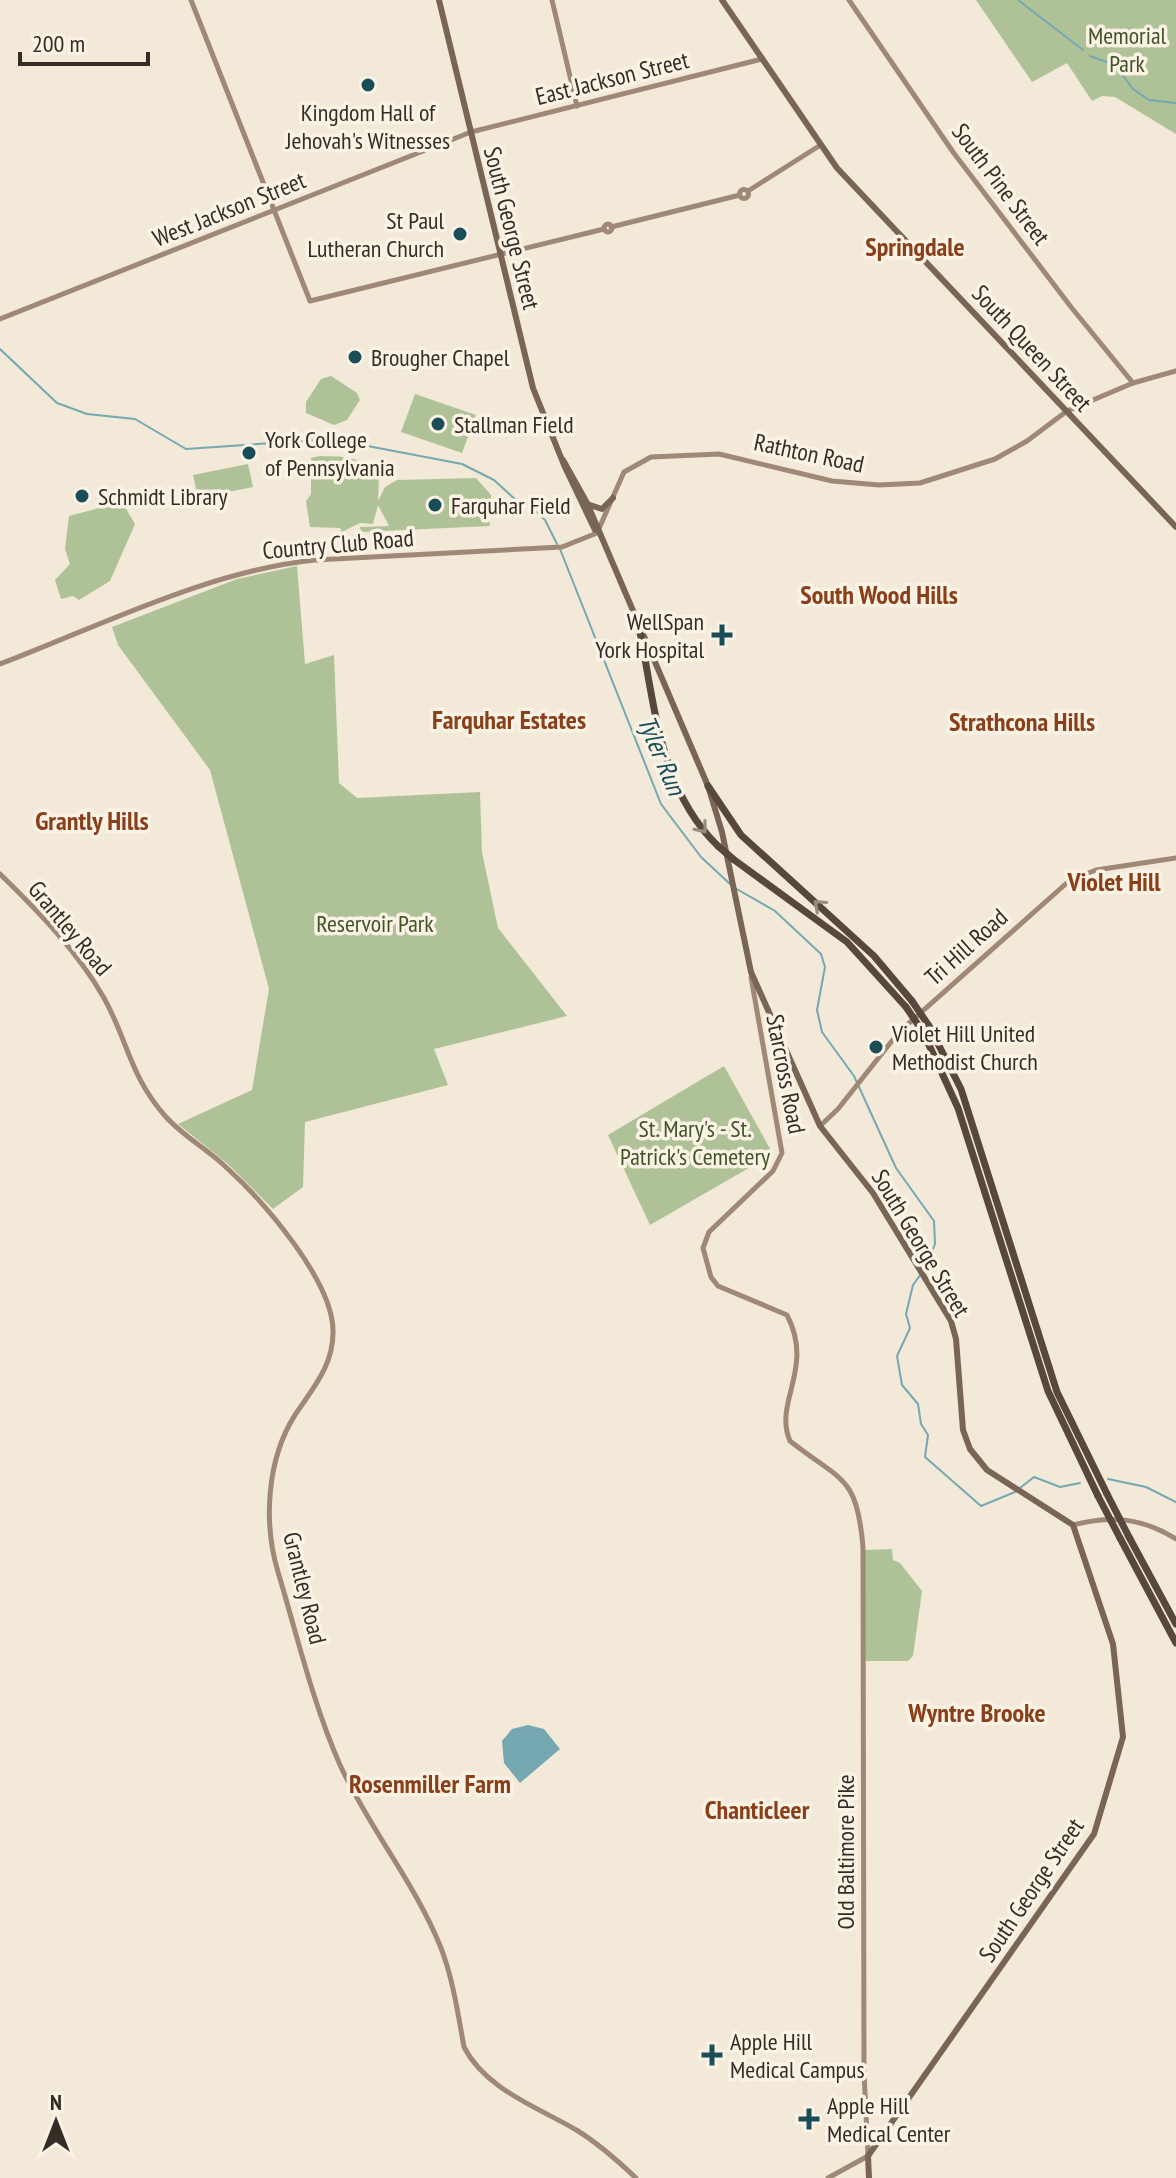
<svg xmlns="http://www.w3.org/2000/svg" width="1176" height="2178" viewBox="0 0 1176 2178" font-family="'PT Sans Narrow',sans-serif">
<rect width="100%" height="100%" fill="#f2e9d8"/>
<g fill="#afc297">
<path d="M976,0h200v134l-61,-37 -13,-1 -10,5 -25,-38 -35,19z"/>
<path d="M331,376l26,17 3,7 -13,20 -13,5 -28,-12v-11l15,-23z"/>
<path d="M415,394l61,21 -14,38 -61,-21z"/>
<path d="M320,456c28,1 39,-1 59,21l-1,24 7,-14 12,-7 79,-2 15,17v13l-8,13h6l1,5 -129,6 -1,-5 29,-1 -11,-21 -5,19 -13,-1 -18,9 -2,-4 -30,-1 -4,-26 5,-7v-36z"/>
<path d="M248,464l5,23 -55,11 -5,-23z"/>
<path d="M122,502l13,22 -25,57 -31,19 -6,-4 -12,3 -6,-19 15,-16 -5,-15 4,-33z"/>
<path d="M297,566l8,98 29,-9 5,128 18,15 123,-6 2,60 16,76 69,88 -133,33 14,36 -143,37 -2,65 -30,22 -45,-45 -50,-40 74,-34 17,-101 -59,-219 -92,-125 -6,-18 125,-48z"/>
<path d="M724,1066l49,88 -123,71 -42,-90z"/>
<path d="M892,1549l1,11 7,3 22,28 -9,65 -5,5h-43l-1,-111z"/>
</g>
<path fill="#75a8b1" d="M528,1725l16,4 16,20 -40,34 -16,-20 -2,-22 10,-12z"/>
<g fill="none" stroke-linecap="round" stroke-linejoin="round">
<g stroke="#75a8b1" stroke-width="2">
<path d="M1018,0l65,50"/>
<path d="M1090,56l25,9 18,24 16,11 27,3"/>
<path d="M0,349l57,54 30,11 48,5 51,30 145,-10 131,25 32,16 23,21 9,1 19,18 12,24"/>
<path d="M560,549l101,255 40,53 29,27"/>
<path d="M735,888l40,23 46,43 4,13 -8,43 5,22 32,44 42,92 38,53 1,23 -9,23 -13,18 -7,29 4,14 -13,28 5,29 16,19 3,20 7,11 -3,22 56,49 34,-14"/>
<path d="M1108,1479l38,8 30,15"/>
<path d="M1020,1488l14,-11 26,10 20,-4"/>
</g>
<g stroke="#9f8875" stroke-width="5">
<path d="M191,0l119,301 294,-72"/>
<path d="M552,0l25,106"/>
<path d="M849,0l104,152 118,155 62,76"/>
<circle cx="744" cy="194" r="4.5"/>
<path d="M748,191l71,-45"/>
<circle cx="608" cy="228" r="4"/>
<path d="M611,227l129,-32"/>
<path d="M0,319l471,-187 291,-73"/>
<path d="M0,664c100,-38 208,-93 315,-104l247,-13 35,-14 27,-61 27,-15 68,-3 113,27 47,4 41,-2 75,-24 32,-18 40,-30 66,-28 43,-12"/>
<path d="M0,874c38,37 78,78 104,124 24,43 26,79 62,119 18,20 43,33 62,52 36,33 104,111 105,161 1,35 -20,58 -38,85 -28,44 -32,107 -17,157 19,63 35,132 62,193 29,63 75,118 101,183 12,31 17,66 23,99 22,43 74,60 114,84 21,13 40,30 58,47"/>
<path d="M751,977l31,176 -9,18 -64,61 -6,16 8,29 7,9 69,29c28,54 -14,87 3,126 52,41 67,34 73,106l1,525 4,84 -40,22"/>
<path d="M820,1126l18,-17 61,-77 170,-151 27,-11 80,-12"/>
<path d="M1073,1525c38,-10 70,-7 103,14"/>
</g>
<g stroke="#786556" stroke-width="6">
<path d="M439,0l94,388 31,77 31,65"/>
<path d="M722,0l115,168 339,359"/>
<path d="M563,460l24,43 121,283 14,46 29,140 69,154 53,67 78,128 5,18 7,91 7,19 17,21 86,55 40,119 10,93 -29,97 -226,322 1,22"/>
<path d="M587,504l15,5 11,-11"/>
</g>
<g stroke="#57473c" stroke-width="7">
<path d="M640,632c15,75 20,158 78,214"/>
<path d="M708,786l33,49 133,121 38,45"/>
<path d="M733,859l114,83 59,65"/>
<path d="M929,1026l32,63 96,303 50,102"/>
<path d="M923,1032l35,76 90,283 50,105"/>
<path d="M1129,1537l47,87"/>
<path d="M1120,1538l56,105"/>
</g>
<g stroke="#57473c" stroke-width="7">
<path d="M718,846l15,13"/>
<path d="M912,1001l17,25"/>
<path d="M906,1007l17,25"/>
<path d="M1107,1494l22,43"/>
<path d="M1098,1496l22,42"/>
</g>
</g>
<defs><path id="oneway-chevron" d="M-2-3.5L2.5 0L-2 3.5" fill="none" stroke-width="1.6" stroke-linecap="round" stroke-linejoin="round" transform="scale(2)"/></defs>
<g stroke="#988b7f">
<use href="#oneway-chevron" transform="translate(702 828) rotate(51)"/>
<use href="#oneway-chevron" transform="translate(819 905) rotate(-138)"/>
</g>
<g fill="#194e59" stroke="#faf2e4" stroke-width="3">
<circle cx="368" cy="85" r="8"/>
<circle cx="460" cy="234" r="8"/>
<circle cx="355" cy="357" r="8"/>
<circle cx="438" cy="424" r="8"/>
<circle cx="249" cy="453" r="8"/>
<circle cx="82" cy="496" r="8"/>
<circle cx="435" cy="505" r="8"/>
<path d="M718 623h8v8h8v8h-8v8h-8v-8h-8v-8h8z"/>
<circle cx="876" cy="1047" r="8"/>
<path d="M708 2043h8v8h8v8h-8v8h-8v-8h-8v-8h8z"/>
<path d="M805 2107h8v8h8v8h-8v8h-8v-8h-8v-8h8z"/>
</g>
<g text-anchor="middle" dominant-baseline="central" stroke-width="7" stroke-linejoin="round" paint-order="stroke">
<g font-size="24" fill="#405528" stroke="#faf2e4">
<text x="1127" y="35">Memorial<tspan x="1127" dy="28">Park</tspan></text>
<text x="375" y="923">Reservoir Park</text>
<text x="695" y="1128">St. Mary's - St.<tspan x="695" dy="28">Patrick's Cemetery</tspan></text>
</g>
<g font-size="24" fill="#362c26" stroke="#faf2e4">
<text transform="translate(612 78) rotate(-14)">East Jackson Street</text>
<text transform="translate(1001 184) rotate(53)">South Pine Street</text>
<text transform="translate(229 209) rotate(-22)">West Jackson Street</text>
<text transform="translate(512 228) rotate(76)">South George Street</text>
<text transform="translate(1032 348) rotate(47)">South Queen Street</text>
<text transform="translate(809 453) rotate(12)">Rathton Road</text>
<text transform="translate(338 544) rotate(-5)">Country Club Road</text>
<text transform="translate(70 928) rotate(50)">Grantley Road</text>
<text transform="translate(966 947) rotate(-42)">Tri Hill Road</text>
<text transform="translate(786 1074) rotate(79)">Starcross Road</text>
<text transform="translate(921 1243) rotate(59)">South George Street</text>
<text transform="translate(305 1588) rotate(76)">Grantley Road</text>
<text transform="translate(845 1852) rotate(-90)">Old Baltimore Pike</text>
<text transform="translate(1031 1890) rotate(-56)">South George Street</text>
</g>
<g font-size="24" fill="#362c26" stroke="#faf2e4" text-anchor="start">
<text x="368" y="112" text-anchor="middle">Kingdom Hall of<tspan x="368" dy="28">Jehovah's Witnesses</tspan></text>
<text x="444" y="220" text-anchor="end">St Paul<tspan x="444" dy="28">Lutheran Church</tspan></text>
<text x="371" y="357">Brougher Chapel</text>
<text x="454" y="424">Stallman Field</text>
<text x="265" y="439">York College<tspan x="265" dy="28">of Pennsylvania</tspan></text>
<text x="98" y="496">Schmidt Library</text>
<text x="451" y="505">Farquhar Field</text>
<text x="704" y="621" text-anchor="end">WellSpan<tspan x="704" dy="28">York Hospital</tspan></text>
<text x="892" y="1033">Violet Hill United<tspan x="892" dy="28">Methodist Church</tspan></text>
<text x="730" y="2041">Apple Hill<tspan x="730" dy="28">Medical Campus</tspan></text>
<text x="827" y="2105">Apple Hill<tspan x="827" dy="28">Medical Center</tspan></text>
</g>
<g font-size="26" font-weight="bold" fill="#89401a" stroke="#faf2e4">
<text x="915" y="246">Springdale</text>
<text x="879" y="594">South Wood Hills</text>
<text x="509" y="719">Farquhar Estates</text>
<text x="1022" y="721">Strathcona Hills</text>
<text x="92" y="820">Grantly Hills</text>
<text x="1114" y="881">Violet Hill</text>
<text x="977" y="1712">Wyntre Brooke</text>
<text x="430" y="1783">Rosenmiller Farm</text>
<text x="757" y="1809">Chanticleer</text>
</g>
<g font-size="26" font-style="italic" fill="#194e59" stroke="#faf2e4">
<text transform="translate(662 755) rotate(67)">Tyler Run</text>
</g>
</g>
<g transform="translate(56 2122)" stroke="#faf2e4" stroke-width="6" paint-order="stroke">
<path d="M0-6L14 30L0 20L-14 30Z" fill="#362c26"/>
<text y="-12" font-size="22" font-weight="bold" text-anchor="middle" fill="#362c26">N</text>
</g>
<path d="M20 52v12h128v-12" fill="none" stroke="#362c26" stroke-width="4"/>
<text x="32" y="52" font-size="24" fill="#362c26" stroke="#faf2e4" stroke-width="6" paint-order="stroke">200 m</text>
</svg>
